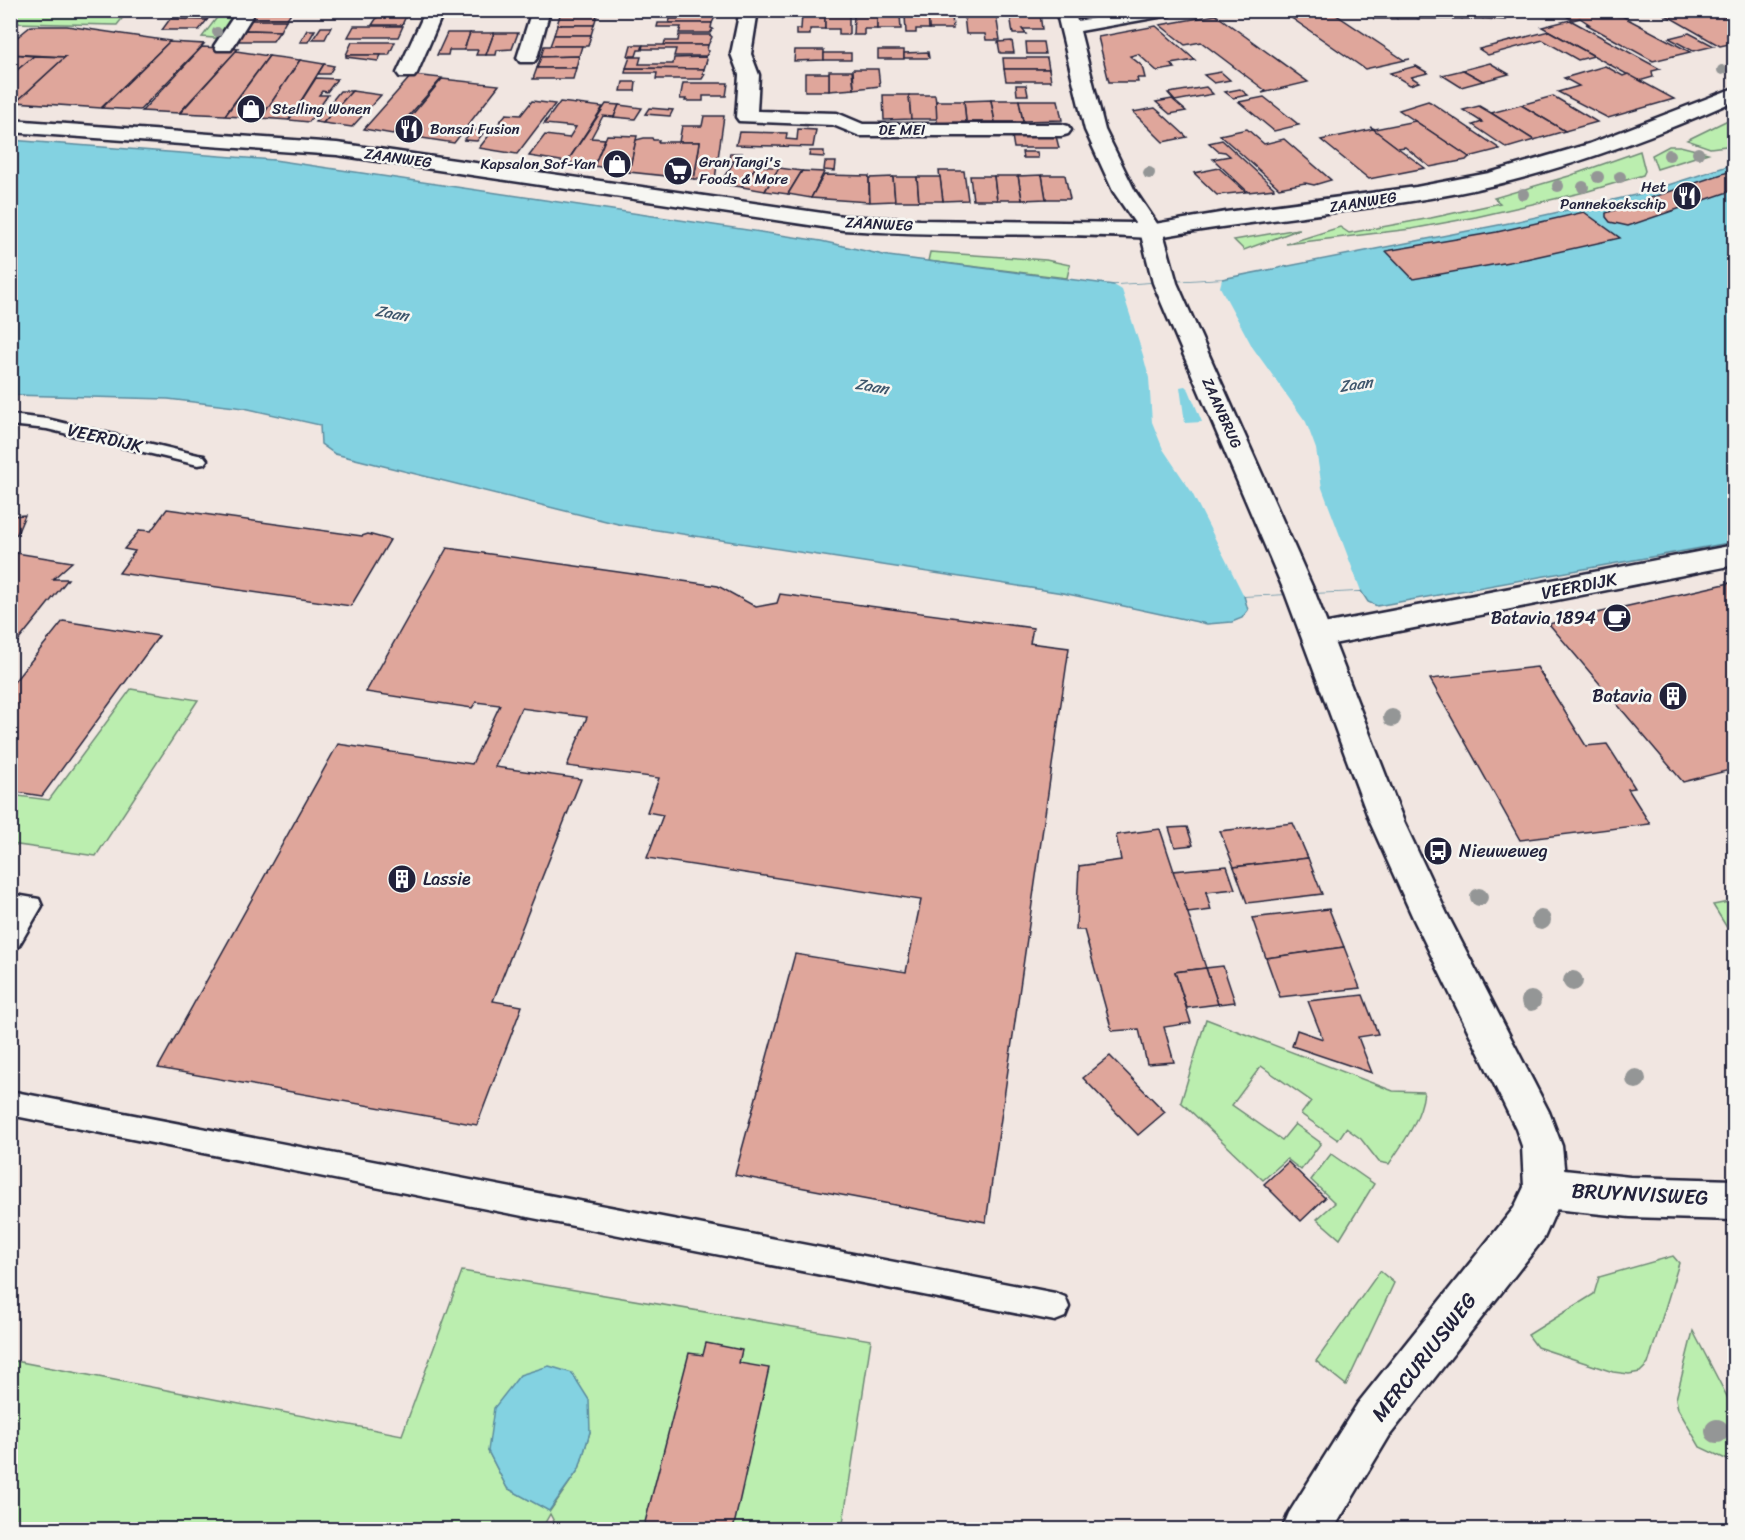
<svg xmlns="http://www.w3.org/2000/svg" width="1745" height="1540" viewBox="0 0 1745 1540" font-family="Sriracha,sans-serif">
<rect width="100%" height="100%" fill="#f1e6e1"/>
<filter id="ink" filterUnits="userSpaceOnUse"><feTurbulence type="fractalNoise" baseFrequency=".0167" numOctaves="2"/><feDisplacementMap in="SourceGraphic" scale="12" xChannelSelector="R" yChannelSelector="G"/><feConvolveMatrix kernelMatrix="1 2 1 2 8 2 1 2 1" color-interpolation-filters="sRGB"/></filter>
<g filter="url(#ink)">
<g fill="#bbeeaf" stroke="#6e8875" stroke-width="1.5" fill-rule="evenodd">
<path d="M11,10h117v1l-11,14 -106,-2z"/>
<path d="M222,11h23l-19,28 -24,-2z"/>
<path d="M1734,117v28l-24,3 -23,-8z"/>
<path d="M1669,146h11l28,7 -51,16 -5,-14z"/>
<path d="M1640,151l5,20 -2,4 -58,17 -109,25 -65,12 -125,15 54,-17 9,6 82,-15 69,-15 -6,-5 75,-22z"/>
<path d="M1300,229l-56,21 -10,-10 64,-11z"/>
<path d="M930,252l116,8 24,5 -3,13 -139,-17z"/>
<path d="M131,689l67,11 -102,156 -85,-12v-49l38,5z"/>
<path d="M1734,901v38l-21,-34z"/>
<path d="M1206,1019l187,72 31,1c-3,27 -20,50 -35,72l-10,-2 -18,-23 -15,-11 -8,12 -37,-26 10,-13 -50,-35 -29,39 50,35 13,-16 26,19 -20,27 -14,-11 -24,21 -82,-78z"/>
<path d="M1331,1154l43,30 -34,55 -23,-20 18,-16 -24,-23z"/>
<path d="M1673,1256l6,7 -31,101 -8,8 -11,2 -16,-2 -76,-25 -9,-12 66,-41 5,-17z"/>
<path d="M462,1271l409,69 -29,190 -284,-1 -8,-15 -9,16 -530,-1 -1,-169 392,75zM590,1432l-11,37 -29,42 -43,-23 -19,-37z"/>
<path d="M1380,1271l14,12 -48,102 -30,-24z"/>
<path d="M1693,1331l41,79v53l-34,-16 -22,-38 -2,-10z"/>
</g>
<g fill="#83d2e1" stroke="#5c8c9f" stroke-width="1.5">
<path d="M10,140l264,20 547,81 67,15 226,29 108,-6 292,-57 126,-28 94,-30v378l-357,64 -9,-4 -7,-11 -117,5 4,14 -6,8 -10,4 -25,2 -144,-31 -445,-69 -283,-70 -14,-10 -1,-19 -76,-17 -76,-9 -157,-4z"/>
<path d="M549,1366l23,7 17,27 1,32 -11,37 -30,42 -42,-23 -19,-37 6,-43 26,-33z"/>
</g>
<path fill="#f1e6e1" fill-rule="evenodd" d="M1222,279l-2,8 33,61 53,74 10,27 6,39 39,103 -117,5 -53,-105 -28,-42 -11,-27 -3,-44 -6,-23 -21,-65 -8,-5zM1185,386l4,4 13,32 -17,1 -5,-36z"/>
<g fill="#dfa69b" stroke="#22223b" stroke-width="1.5">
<path d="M177,10h36l-6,10 -37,-1z"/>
<path d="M256,10h37l-7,10h-36z"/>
<path d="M357,10h52l-3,6h-28l1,-3 -25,2z"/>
<path d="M561,10h37l-1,5h-37z"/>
<path d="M1280,10h69l-14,4 69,46 6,-1 -45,10z"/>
<path d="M1370,10h22l5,9h-23z"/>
<path d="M1392,10h22l4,9h-21z"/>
<path d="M1414,10h21l5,9h-22z"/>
<path d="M1435,10h21l6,9h-22z"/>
<path d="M1456,10h22l5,9h-21z"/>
<path d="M1478,10h22l6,10 -23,-1z"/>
<path d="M1555,10h52l11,6h4l68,36 -37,9 -67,-37h3l-9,-6 -7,2z"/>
<path d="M1657,10h56l21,11v13l-6,2 6,3v4l-14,3z"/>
<path d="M684,13h30l2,2 -4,8h-43l1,-4h12z"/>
<path d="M939,13l13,1 1,15h-24l-1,-14z"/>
<path d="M814,14l11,1v14h-15v6h-14v-6h5l1,-14z"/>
<path d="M830,14l19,1v20h-10v-6h-14v-14z"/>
<path d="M865,14l12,1v14h-13v6h-11l1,-20z"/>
<path d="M917,14l11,1 1,14h-13v4h-10l-1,-18z"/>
<path d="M968,14l28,1 4,25h-14l-1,-6h-19l-2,-19z"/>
<path d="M1010,14h30l2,15h-20l4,5h-13z"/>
<path d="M560,15h37l-3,10h-37z"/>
<path d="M877,15h23l1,14h-24z"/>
<path d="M1216,15l92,67 -46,11 4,-2 -65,-49 -16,3 -25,-20z"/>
<path d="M378,16h28l-4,9h-30z"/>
<path d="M170,19l37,1 -8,10h-37z"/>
<path d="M250,20h36l-6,11 -37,-1z"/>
<path d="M1570,20l90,49 -8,2 1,6 -14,4 -97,-54z"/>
<path d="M658,23h54l-1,5 2,1 -3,4h-31l2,-6h-24z"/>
<path d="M557,25h37l-3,10h-37z"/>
<path d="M31,26h36l103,15 -69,67 -85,-6 49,-45 -55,-3v-11z"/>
<path d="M354,26h49l-5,11h-50z"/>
<path d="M1156,26l39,34 -25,4 5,4 -18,3 -19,-17 -8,2 12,10 3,12h-8l1,4h-29l-11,-45z"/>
<path d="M321,27h10l-6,12h-12z"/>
<path d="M243,30l37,1 -7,10h-38z"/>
<path d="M307,30h8l-7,12h-8z"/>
<path d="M1549,31l45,25 -16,4 -35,-20 -55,15 -9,-6z"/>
<path d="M447,33h23l-6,17h-15l-1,5h-11z"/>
<path d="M470,33h24l-8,22h-10l2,-5h-14z"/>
<path d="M494,33h24l-6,16 -15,1 -1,5h-10z"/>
<path d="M1689,33l25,13 -21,5 -24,-13z"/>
<path d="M554,35h37l-3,11h-38z"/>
<path d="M679,35h31l2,2 -4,8h-44l1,-4h13z"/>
<path d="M1012,41l2,12h-14l-2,-11z"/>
<path d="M169,42l35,2 -64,66 -38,-2z"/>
<path d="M352,42h43l-6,13h-43z"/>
<path d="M1026,42h17l2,12h-18z"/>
<path d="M631,45h12l-1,5h-4l-2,6h-8z"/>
<path d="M643,45h65l-1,5 2,1 -3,5h-32l2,-7h-34z"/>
<path d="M544,46h38l-3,10 -38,1z"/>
<path d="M202,47l36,2 -59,64 -37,-2z"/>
<path d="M824,50v10l-30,1 1,-11z"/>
<rect x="878" y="50" width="26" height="9"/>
<path d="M236,51l33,5 -44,59 -45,-2z"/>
<path d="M928,52l1,6h-25v-5z"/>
<rect x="824" y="53" width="27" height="7"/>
<path d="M10,54l24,2 -24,20z"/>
<path d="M346,55h35l-3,6 -32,-4z"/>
<path d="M34,56l31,1 -49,45h-6v-26z"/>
<path d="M269,56l31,4 -39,58 -36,-2z"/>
<path d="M579,56l-3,12h-39l4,-11z"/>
<path d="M630,57h11l-2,7h34l1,-6 32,-1 1,3 -3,9 -78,-1z"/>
<path d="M1003,58h44l2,11h-45z"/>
<path d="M300,60l24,4 -35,56 -28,-2z"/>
<path d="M1490,63l19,11 -26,7 -20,-11z"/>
<path d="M324,64l10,2 -5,8h-11z"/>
<path d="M1416,66l12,7 -17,4 8,5 -9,3 -20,-12z"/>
<path d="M1605,66l18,10 5,-2 46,25 -66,19 -50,-26 21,-6 -15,-8z"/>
<path d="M537,68h39l-3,11h-40z"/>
<path d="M626,68l78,1 -1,4 2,1 -3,5h-46l1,-6h-32z"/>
<path d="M853,69h25l2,17 -26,3z"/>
<path d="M1004,69h45l2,12h-45z"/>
<path d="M1463,70l20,11 -22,6 -19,-12z"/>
<path d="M829,71h23l2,18 -25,2z"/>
<path d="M1221,72l9,8 -16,3 -10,-8z"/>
<rect x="805" y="73" width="24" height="18"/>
<path d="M412,75l30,3 -49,56 -29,-5z"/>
<path d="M316,78l21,1 -10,13 -5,-1 -3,4h9l-19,27 -20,-2z"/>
<path d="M442,79l57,6 -45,58 -58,-9z"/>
<path d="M623,82h13l-1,9h-14z"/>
<path d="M683,83h45l-2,13h-23v5h-18l1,-2h-6z"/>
<path d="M1016,85h10l2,10h-11z"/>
<path d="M1206,87l7,7 -38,7 -7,-8z"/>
<path d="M1240,89l8,6 -15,3 -8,-6z"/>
<path d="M340,91h12l-29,32 -8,-1z"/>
<path d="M352,91l29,4 -29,32 -29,-4z"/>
<path d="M883,95h26l2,24 -27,1z"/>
<path d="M909,95h26l3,24h-27z"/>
<path d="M1553,96l44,26 -32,9 -44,-26z"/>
<path d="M1264,97l14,11 21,17 -25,6 -35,-29z"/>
<path d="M1172,99l14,12 -16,3 -14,-12z"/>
<path d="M991,100l4,22h-29l-2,-21z"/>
<path d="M991,100h28l4,22h-28z"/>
<path d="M1019,100h39l4,20 -39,1z"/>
<path d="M532,101l23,3 -38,50 -38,-6 27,-34 15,1z"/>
<path d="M936,101h28l2,21 -29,1z"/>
<path d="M1428,101l2,1 70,47 -31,8 -70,-47z"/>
<path d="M560,102l43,5 -36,55 -38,-6 16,-21 24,3 7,-11 -32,-3z"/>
<path d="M606,104l13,1 -5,12 -11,-1 -12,22 14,1 -11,27 -27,-4z"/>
<path d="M619,105l23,3 -7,11 -21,-2z"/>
<path d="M1521,105l44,26 -31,9 -43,-27z"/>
<path d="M1479,106l12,7 43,27 -27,8 -34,-23 9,-3 -19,-12z"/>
<path d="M649,108l24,2 -3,6 -25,-2z"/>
<path d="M1155,108l7,6 25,23 -24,5 -30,-30z"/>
<path d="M704,116h20l-9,63h-21l6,-37h-21l3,-16h20z"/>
<path d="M1415,121l54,36 -3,3 -36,7 -25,-20 -7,1 -28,-21 5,2z"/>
<path d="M798,129l18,1 -3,17 -77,-2 3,-13 48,1 -1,6 11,1z"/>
<path d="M1247,129l17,15 20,-5 47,41 -17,5 -9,-2 -26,5 -59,-53z"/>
<path d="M1373,129l25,19 27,20 -56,11 -48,-39z"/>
<path d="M473,130l12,1 -8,10 -13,-1z"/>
<path d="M607,135l30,1 -8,36 -35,-6z"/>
<path d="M1012,136h44l3,12h-45z"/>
<path d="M644,138h8l1,2h6l-1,2h42l-6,37 -65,-7 7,-32z"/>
<path d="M1222,140l52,48v1l-26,3 -35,-33 17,-3 -5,-4 -7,-1 -9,-8z"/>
<path d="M810,151h14v6l-15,-1z"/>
<path d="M1022,152h15l1,6h-15z"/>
<path d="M730,153h12l-1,8h-12z"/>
<path d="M734,162l23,3 -15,22 -23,-3z"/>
<path d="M825,162h11l-1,9 -11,-1z"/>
<path d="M757,165l22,3 -14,23 -23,-4z"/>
<path d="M779,168l23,3 -14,23 -23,-3z"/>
<path d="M1219,168l27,24 -29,3 -23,-22z"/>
<path d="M1734,170v20l-106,36 -18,-4 -4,-5v-4z"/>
<path d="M802,171l22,1 -13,26 -23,-4z"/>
<path d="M939,171h25l4,29 -25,1z"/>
<path d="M824,175l45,1v26l-58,-4z"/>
<path d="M1042,175h23l5,24h-24z"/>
<path d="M1042,175l4,24 -24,1 -4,-24z"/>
<path d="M970,176h24l3,24h-24z"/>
<path d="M994,176h24l4,24h-25z"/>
<path d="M893,177l2,24 -25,1 -1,-24z"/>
<path d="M893,177h24l2,24h-24z"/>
<path d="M917,177h23l3,24h-24z"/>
<path d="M1584,212l36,26 -94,21 -113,20 -27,-28 111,-19z"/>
<path d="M167,509l195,27 6,-2 22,6 -39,66 -232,-33 16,-22 -11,-2 16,-19 11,1z"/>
<path d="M25,515l-8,19 -3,1 -4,8v-27z"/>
<path d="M447,548l271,38 38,21 21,-4 3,-9 253,34 -3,15 39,5 -83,574 -251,-47 60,-221 111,18 15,-72 -274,-42 16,-43 -16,-3 12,-34 -92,-12 20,-49 -66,-9 -26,59 86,12 -88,222 29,5 -45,119 -319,-57 180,-324 134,20 28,-59 -24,-3 -4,6 -106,-16z"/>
<path d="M10,552l62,10 -19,17h15l-58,72z"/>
<path d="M1734,582v187l-51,13 -134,-158z"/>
<path d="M63,621l96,15 -117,160 -32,-5v-104z"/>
<path d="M1537,667l49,79 21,-2 28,44 -7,1 22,35 -130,16 -90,-161z"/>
<path d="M1293,823l15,35 -74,9 -14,-36z"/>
<path d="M1187,827l6,18 -18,2 -6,-19z"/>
<path d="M1160,829l46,139 -31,4 16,51 -27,4 10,35 -27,2 -8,-35 -27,2 -28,-101h-8l3,-64 42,-6 -5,-25z"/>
<path d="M1308,858l14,36 -75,9 -13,-36z"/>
<path d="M1227,866l8,23 -29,3 5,18 -23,3 -15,-42z"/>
<path d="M1329,909l15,38 -78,11 -14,-40z"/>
<path d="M1344,947l16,41 -80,9 -14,-39z"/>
<path d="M1223,966l12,36 -17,2 -12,-36z"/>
<path d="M1206,968l12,36 -31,4 -12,-36z"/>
<path d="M1363,995l15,39 -20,3 14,36 -80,-27 5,-16 26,9 -15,-38z"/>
<path d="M1110,1056l55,56 -27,23 -55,-57z"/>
<path d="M1288,1162l37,36 -24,23 -37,-37z"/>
<path d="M706,1343l36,7 -3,13 30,5 -36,162h-90l46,-177 14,2z"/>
</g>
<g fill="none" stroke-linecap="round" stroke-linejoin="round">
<g stroke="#22223b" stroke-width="5">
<g id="lane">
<path d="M10,415l37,4 151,36 6,1 3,4 -3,4 -6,1 -151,-36 -37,-4z"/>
<path d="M10,894l29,5 3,7 -24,41 -8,3v-31l4,-6h-4z"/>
<path d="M10,1091l1045,202 10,4 4,10 -4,10 -10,4 -1045,-206z"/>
</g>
</g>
<g stroke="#22223b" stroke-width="5">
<g id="street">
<path d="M238,10h18l-25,40h-14l-3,-4z"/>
<path d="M426,10h18l-27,63 -3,4h-14l-3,-4z"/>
<path d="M532,10h18l-13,48 -3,4h-14l-3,-4z"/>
<path d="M740,10h18l-7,44 8,21 -2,36 80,2 26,11h198l7,2 3,4 -3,4 -7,2h-201l-27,-11 -94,-4 -3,-4 3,-42 -8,-21z"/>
<path d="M1056,10h18l3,11 64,-11h38l-9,5 -90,16 25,99 30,61 27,40 -3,5 -8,2c-103,-6 -205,-1 -308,-8l-506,-75 -327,-23v-12l327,23 506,73 77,4 215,3 -22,-32 -28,-61z"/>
<path d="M1734,545v20l-416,82 -11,-3 -4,-8 4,-8 11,-3z"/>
<path d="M1545,1168l85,9 104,3v40l-104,-3 -85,-9 -15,-6 -6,-14 6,-14z"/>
</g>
</g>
<g stroke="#22223b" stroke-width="5">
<path id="secondary" d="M1734,88v13c-90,40 -184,74 -281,93 -96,18 -193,25 -289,42l13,47 138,310 89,229 43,92 102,198 13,34 4,42 -22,50 -154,197 -57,95h-51l7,-17 69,-110 156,-195 10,-21 -2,-41 -6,-17 -102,-209 -44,-98 -85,-229 -132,-310 -13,-52 3,-5 83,-14 190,-25 73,-14 100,-29z"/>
</g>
<use href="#lane" fill="#f6f6f2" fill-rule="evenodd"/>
<use href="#street" fill="#f6f6f2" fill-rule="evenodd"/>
<use href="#secondary" fill="#f6f6f2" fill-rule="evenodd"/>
</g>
<g fill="#949696">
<circle cx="217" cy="32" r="5"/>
<circle cx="1722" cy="70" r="5"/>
<circle cx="1698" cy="153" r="6"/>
<circle cx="1669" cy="155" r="6"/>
<circle cx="1149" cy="173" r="6"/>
<circle cx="1598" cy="177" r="6"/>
<circle cx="1620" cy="177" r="6"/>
<circle cx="1558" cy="186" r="6"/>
<circle cx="1583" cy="187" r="6"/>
<circle cx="1523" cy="194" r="6"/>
<circle cx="1392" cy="718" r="9"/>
<circle cx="1479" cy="897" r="9"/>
<circle cx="1541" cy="920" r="10"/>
<circle cx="1573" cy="981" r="10"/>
<circle cx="1531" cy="1001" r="10"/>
<circle cx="1636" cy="1079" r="10"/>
<circle cx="1717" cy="1431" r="12"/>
</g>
</g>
<defs>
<g id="shop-disc" transform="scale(1.5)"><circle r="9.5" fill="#22223b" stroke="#f6f6f2"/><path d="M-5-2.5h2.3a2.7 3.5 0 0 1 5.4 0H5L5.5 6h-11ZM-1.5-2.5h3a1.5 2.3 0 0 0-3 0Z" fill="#fff"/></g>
<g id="restaurant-disc" transform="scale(1.5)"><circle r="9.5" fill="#22223b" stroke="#f6f6f2"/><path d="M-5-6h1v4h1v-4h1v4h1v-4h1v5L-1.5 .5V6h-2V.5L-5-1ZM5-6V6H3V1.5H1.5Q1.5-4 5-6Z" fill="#fff"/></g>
<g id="supermarket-disc" transform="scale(1.5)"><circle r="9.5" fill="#22223b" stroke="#f6f6f2"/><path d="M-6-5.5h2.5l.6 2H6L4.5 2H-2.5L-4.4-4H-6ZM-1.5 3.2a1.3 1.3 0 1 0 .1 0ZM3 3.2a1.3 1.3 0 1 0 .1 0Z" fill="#fff"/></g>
<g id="cafe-disc" transform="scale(1.5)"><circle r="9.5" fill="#22223b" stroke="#f6f6f2"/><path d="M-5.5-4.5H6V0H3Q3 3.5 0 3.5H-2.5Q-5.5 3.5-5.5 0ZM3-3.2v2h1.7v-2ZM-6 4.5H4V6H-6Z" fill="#fff"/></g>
<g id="building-disc" transform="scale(1.5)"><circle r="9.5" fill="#22223b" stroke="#f6f6f2"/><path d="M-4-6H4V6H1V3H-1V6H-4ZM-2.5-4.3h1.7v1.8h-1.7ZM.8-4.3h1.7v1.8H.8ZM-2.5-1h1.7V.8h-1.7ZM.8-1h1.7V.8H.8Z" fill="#fff"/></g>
<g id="bus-disc" transform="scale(1.5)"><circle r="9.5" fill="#22223b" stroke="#f6f6f2"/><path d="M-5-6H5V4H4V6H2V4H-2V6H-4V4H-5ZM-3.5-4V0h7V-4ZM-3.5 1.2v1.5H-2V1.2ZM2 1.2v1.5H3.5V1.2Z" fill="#fff"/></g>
</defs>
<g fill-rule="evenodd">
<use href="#shop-disc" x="251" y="109"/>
<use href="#restaurant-disc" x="409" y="129"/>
<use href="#shop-disc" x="617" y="164"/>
<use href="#supermarket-disc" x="678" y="171"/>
<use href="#restaurant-disc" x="1687" y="196"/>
<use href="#cafe-disc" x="1617" y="618"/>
<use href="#building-disc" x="1673" y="696"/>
<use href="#bus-disc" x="1438" y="851"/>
<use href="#building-disc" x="402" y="879"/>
</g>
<g text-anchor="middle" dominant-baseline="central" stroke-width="5" stroke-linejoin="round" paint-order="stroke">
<g font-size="15" fill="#22223b" stroke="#f6f6f2" text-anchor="start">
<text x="272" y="109">Stelling Wonen</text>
<text x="430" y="129">Bonsai Fusion</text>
<text x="699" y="162">Gran Tangi's<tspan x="699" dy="17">Foods &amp; More</tspan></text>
<text x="596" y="164" text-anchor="end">Kapsalon Sof-Yan</text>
<text x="1666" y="187" text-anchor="end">Het<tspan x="1666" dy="17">Pannekoekschip</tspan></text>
</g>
<g font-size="15" fill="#22223b" stroke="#f6f6f2">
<text x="902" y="130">DE MEI</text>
<text transform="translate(398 158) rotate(8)">ZAANWEG</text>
<text transform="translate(1363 202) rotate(-9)">ZAANWEG</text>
<text transform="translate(879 224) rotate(3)">ZAANWEG</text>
<text transform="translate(1222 413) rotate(66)">ZAANBRUG</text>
</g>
<g font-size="16" font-style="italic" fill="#3f576d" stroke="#f6f6f2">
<text transform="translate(392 313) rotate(9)">Zaan</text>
<text transform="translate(1356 384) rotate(-9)">Zaan</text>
<text transform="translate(872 386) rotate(9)">Zaan</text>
</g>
<g font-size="18" fill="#22223b" stroke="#f6f6f2">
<text transform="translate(105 438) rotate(13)">VEERDIJK</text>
<text transform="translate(1579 586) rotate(-11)">VEERDIJK</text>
</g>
<g font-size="18" fill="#22223b" stroke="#f6f6f2" text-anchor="end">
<text x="1596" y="618">Batavia 1894</text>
<text x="1652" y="696">Batavia</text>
<text x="1459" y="851" text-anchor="start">Nieuweweg</text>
<text x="423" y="879" text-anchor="start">Lassie</text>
</g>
<g font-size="21" fill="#22223b" stroke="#f6f6f2">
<text transform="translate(1640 1194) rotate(3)">BRUYNVISWEG</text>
<text transform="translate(1424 1357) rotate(-52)">MERCURIUSWEG</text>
</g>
</g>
<rect width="1745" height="1540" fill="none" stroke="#f6f6f2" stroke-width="36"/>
<rect x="18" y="18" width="1709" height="1504" fill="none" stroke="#22223b" stroke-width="2" filter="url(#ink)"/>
</svg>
